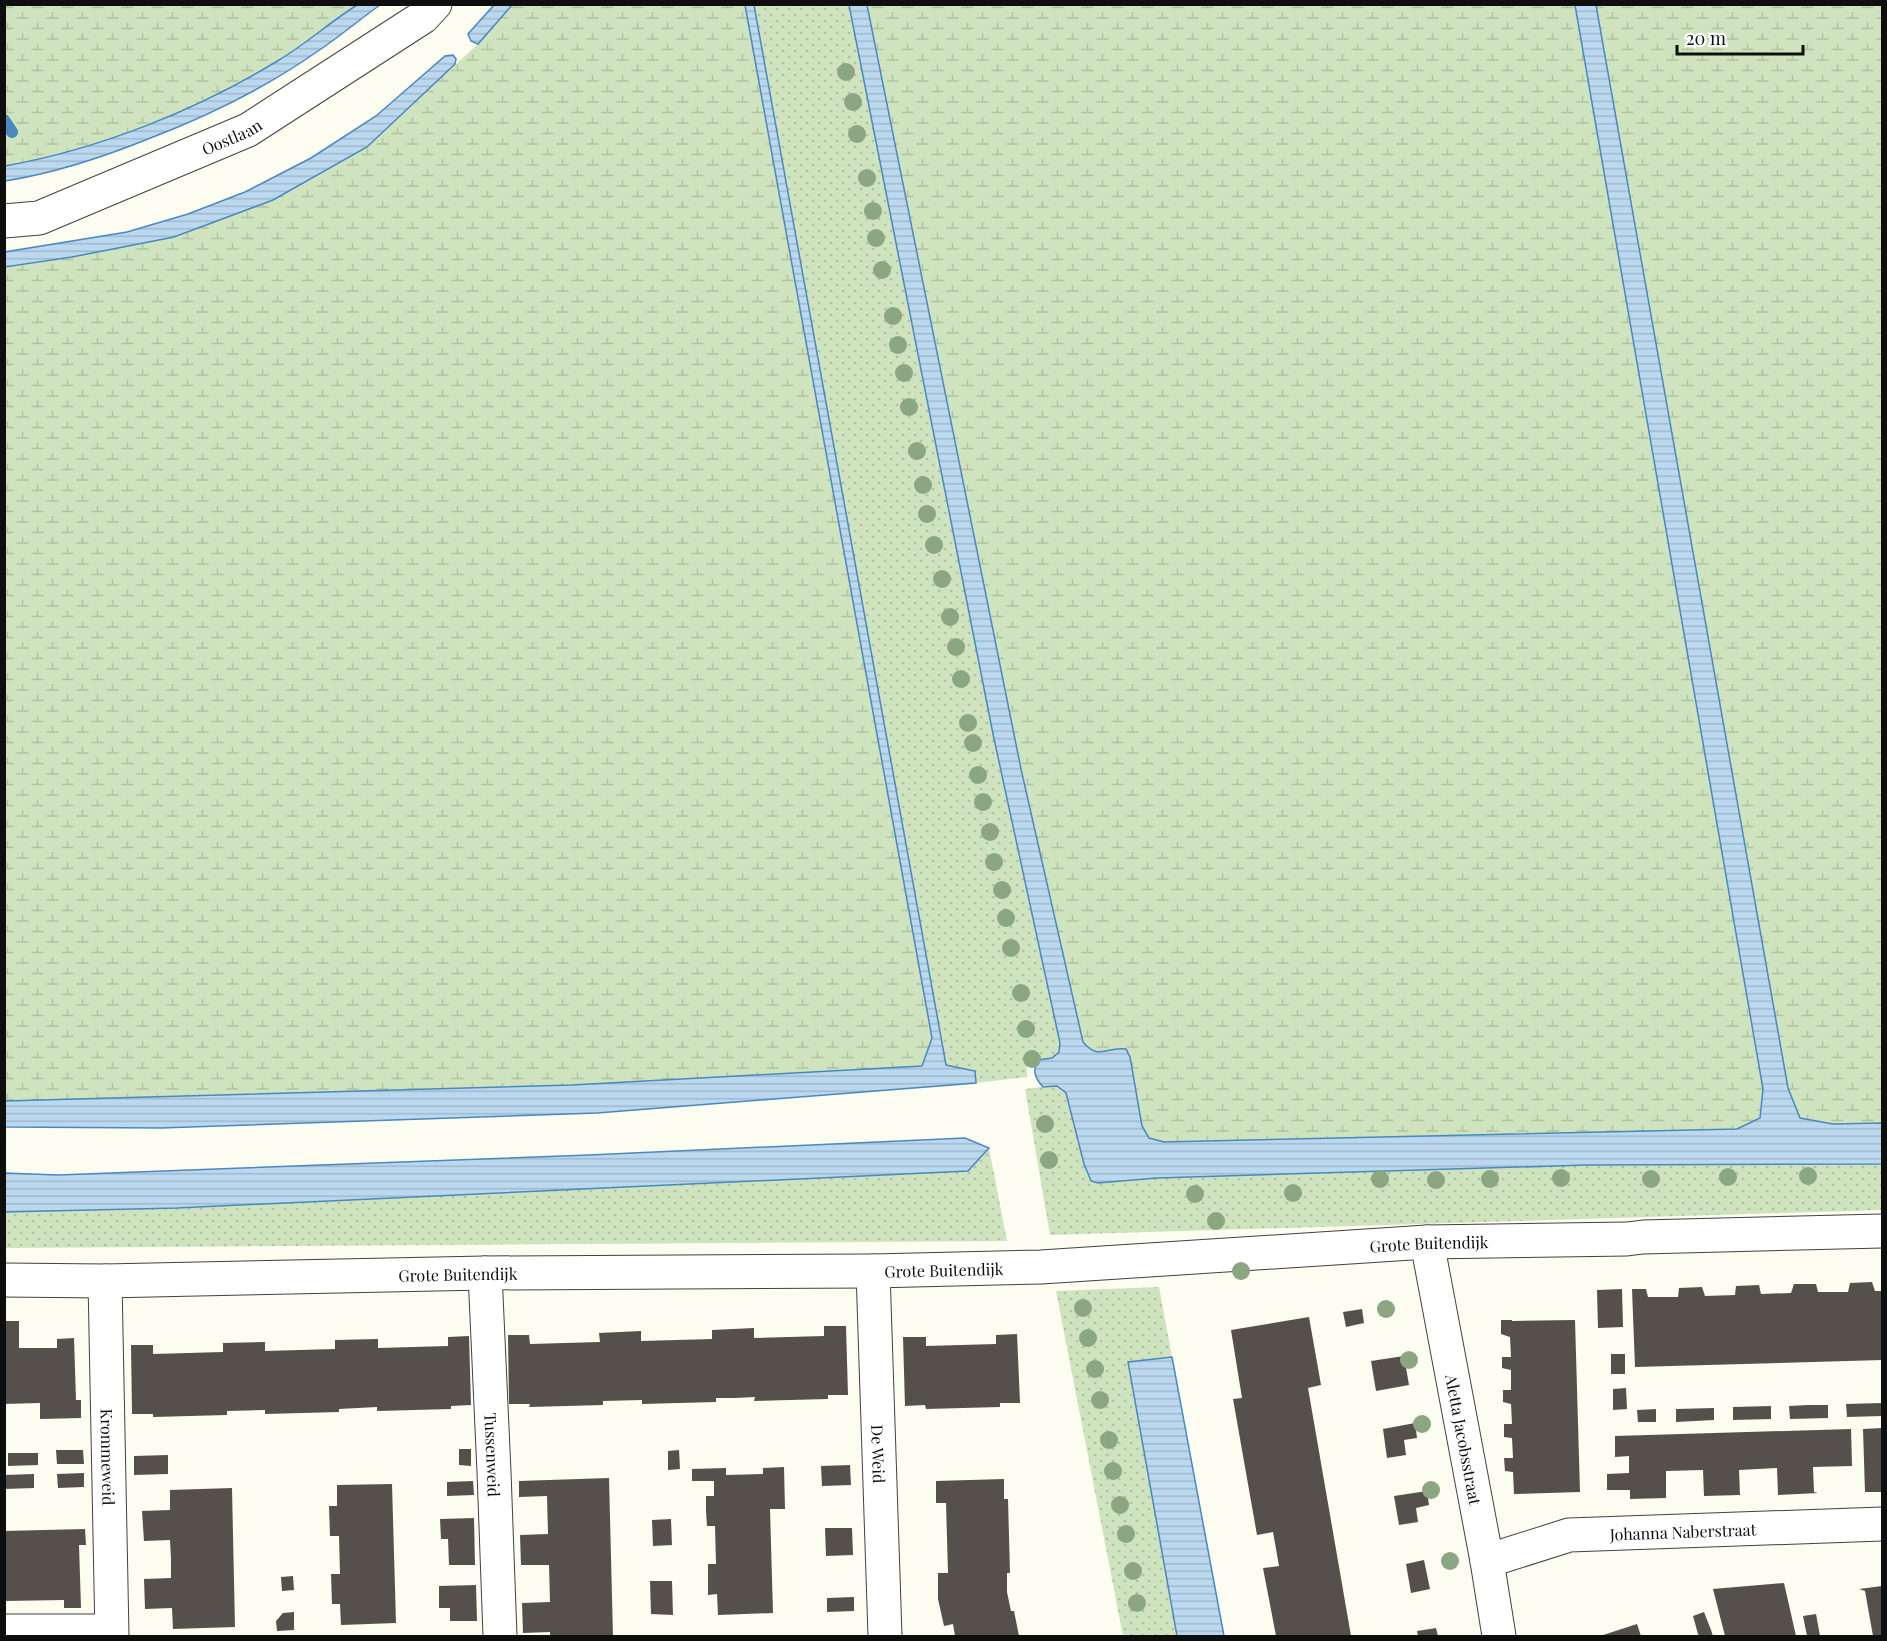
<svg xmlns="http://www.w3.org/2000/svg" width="1887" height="1641" viewBox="0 0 1887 1641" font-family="'Playfair Display',serif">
<defs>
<pattern id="grass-dots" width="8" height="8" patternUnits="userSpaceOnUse" patternTransform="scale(1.5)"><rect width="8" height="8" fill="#cfe4be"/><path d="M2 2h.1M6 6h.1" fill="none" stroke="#b1c2a2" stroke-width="1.8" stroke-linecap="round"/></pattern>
<pattern id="wetland-marsh" width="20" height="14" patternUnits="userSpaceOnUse" patternTransform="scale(1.5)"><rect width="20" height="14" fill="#cfe4be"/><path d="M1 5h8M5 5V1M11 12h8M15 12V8" fill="none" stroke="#b1c2a2"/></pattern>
<pattern id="water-rules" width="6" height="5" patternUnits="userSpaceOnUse" patternTransform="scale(1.5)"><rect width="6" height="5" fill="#bbd8ef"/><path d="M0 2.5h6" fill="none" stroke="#a0b8cc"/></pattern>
</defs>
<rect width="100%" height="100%" fill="#fdfcf1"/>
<g fill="url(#grass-dots)">
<path d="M754,5h95l144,729 67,309 -1,9 -7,6 -25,5v14l-51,6 -2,-12 -28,-6z"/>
<path d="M1057,1085l9,8 21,81 11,9 59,-5 429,-13 296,-1v46l-832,25 -25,-146z"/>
<path d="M989,1148l18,93 -1002,7v-36l172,-4 791,-37z"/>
<path d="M1159,1287l13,70 -44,5 49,274h-54l-67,-345z"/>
</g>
<g fill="url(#wetland-marsh)">
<path d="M5,5h352c-27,17 -50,39 -78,55 -82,50 -179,89 -274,106z"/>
<path d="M512,5h233l187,1033 -11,29 -349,18 -567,16 -1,-834 68,-10 102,-20 99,-37 147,-103 58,-53z"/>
<path d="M867,5h708l188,1084 -3,29 -23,11 -573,13 -15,-4 -7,-12 -12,-69 -10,-9c-17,3 -25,9 -37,-6l-62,-273z"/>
<path d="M1596,5h286v1118l-49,1 -33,-6 -12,-30z"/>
</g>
<g fill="url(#water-rules)" stroke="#4a88be" stroke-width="1.5">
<path d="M357,5h23c-21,15 -41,32 -62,46 -51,36 -108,64 -165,86 -49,20 -97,36 -148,44v-15c95,-17 192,-56 274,-106 27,-16 51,-38 78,-55z"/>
<path d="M494,5h18l-34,39 -7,-3 -3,-7z"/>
<path d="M745,5h9l192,1060 29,6 1,12 -379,30 -436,15 -156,-1v-26l567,-16 350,-19 10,-28z"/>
<path d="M849,5h18l154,764 62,273c16,19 23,4 43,7l4,8 12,69 7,12 15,4 573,-13 23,-11 3,-29 -188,-1084h21l192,1083 12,30 33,6 49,-1v41l-296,1 -429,13 -59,5 -7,-2 -7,-17 -18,-71 -9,-7 -14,1c-8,-9 -11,-16 -5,-27l14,-2 7,-6 1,-9 -67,-309z"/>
<path d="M453,55l3,4 -1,5 -88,83 -94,53 -99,37 -102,20 -67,10v-15l122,-20 61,-18 57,-22 66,-34 65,-42 69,-60z"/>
<path d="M965,1138l24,10 -21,23 -791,37 -172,4v-39l53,2 531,-20z"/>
<path d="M1172,1357l52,279h-47l-49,-274z"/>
</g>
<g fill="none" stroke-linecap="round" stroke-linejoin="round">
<path stroke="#4a88be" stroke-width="12" d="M4,120l8,12"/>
</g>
<g fill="#56504c">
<path d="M1872,1282l3,9h7v69l-247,7 -3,-78h14l2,8h30l1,-9 23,-1 3,9 30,-1 1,-9 23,-1 2,9 30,-1 3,-9h22l2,8h30l2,-9z"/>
<path d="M1622,1289l1,38 -25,1 -1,-38z"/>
<path d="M1362,1309l2,14 -18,4 -3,-15z"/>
<path d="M1309,1317l12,68 -13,3 43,248h-75l-13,-68 16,-2 -6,-34 -16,3 -24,-136 9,-1 -11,-68z"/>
<path d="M1501,1320h11v1l63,-1 5,172 -66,2 -1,-22 -8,-1 -1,-13h9l-1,-20 -8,-1v-13h8l-1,-20 -8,-2v-12h8v-20l-9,-2v-11h9l-1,-20 -9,-3z"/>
<path d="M4,1321h15v27h38v-9l17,-1 2,62h5v18l-41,1v-16l-36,1z"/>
<path d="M824,1326h22l2,69h-20v4l-74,2 1,-4 -20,1h-19v4l-74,2v-4l-39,1v4l-36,1 -38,1 1,-3h-21l-1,-69h21l1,9 70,-2 -1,-9 42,-2v10l71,-2v-9l42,-2v10l70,-2z"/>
<path d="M1017,1334l3,69h-20v4l-74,2 -1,-4 -20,1 -2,-69h23v9l70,-2v-9z"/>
<path d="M469,1336l2,69 -20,1v3l-74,2v-4l-38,2v3l-74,2v-4l-38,1v4l-74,2v-3h-21l-1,-69h22v9l70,-2v-9l42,-1v9l70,-2v-9l43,-1v9l70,-2v-9z"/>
<rect x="1611" y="1354" width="14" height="20"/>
<path d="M1404,1356l5,29 -33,6 -5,-30z"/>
<path d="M1626,1388l1,21 -14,1v-21z"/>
<path d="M1882,1403v13l-35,1 -1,-13z"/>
<path d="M1808,1405h20v13l-38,1 -1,-13z"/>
<path d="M1771,1406v13l-38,1v-13z"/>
<path d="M1714,1408v12l-38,2v-13z"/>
<path d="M1656,1409v13h-18l-1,-12z"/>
<path d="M1415,1423l2,15 -13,2 2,15 -19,3 -4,-29z"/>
<path d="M1882,1428v64h-17l-2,-63z"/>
<path d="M1851,1429l1,37 -39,1 1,25 4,1 -40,2 -1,-27 -38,2 1,25 -36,1 -1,-26 -37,1v27l-36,1v-9h-23v-16l22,-1v-17l-14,1v-21z"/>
<path d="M459,1449h12v17l-12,-1z"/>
<path d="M56,1450h27l1,14h-27z"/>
<path d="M679,1450l1,19 -12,1v-19z"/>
<path d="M8,1453h30v12l-30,1z"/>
<path d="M168,1455v19l-34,1v-19z"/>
<path d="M850,1465l1,20 -29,1 -1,-20z"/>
<path d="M784,1467l1,42h-15l3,104 -55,2 -1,-21 -9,1v-31h8l-1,-38h-8l-1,-15v-15h8v-15h-22v-12l34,-1v7l37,-1v-6z"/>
<path d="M84,1473v14l-26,1 -1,-14z"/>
<path d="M34,1474v14l-30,1v-14z"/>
<path d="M609,1478l4,158h-63v-4l-27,1 -1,-30 28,-1 -1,-37h-28l-1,-30 28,-1 -1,-38 -28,1v-16z"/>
<path d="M1004,1479v20h4l2,74h-3v19l4,19h3l5,25h-64l-2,-12 -9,2 -6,-27v-26h10l-2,-70h-10v-22z"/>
<path d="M473,1481l1,14 -27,1v-14z"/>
<path d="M392,1484l4,139 -55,2 -1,-21h-8l-1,-30h9l-1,-38h-9l-1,-30h8v-21z"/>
<path d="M232,1488l3,139 -62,2 -1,-21 -27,1 -1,-30 27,-1v-19l-1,-19 -26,1 -2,-30 28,-1v-20z"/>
<path d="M1427,1491l2,14 -13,3 2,14 -19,3 -5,-29z"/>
<path d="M474,1518l1,47h-26l-1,-26h-7l-1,-20z"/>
<path d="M671,1519l1,26 -19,1 -1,-26z"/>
<path d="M825,1528h27l1,27 -27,1z"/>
<path d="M85,1529l1,16h-7l2,63h-17v-8l-60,1v-70z"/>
<path d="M1424,1560l6,29 -19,4 -5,-29z"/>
<path d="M293,1576l1,14 -12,1 -1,-14z"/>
<path d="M650,1581h22l1,34 -22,-1z"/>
<path d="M1784,1583l12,53h-71l-12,-47z"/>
<path d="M476,1585l1,36h-27v-13h-11v-22z"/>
<path d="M1882,1586v50h-9l-8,-45 -6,-2z"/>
<path d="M854,1597v14l-27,1v-14z"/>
<path d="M294,1612v18l-17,1 -1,-10 7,-8z"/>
<path d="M1704,1612l7,18 2,6h-14l-1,-2 -5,-18z"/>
<path d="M1816,1614l4,22h-13l-4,-20z"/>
<path d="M1637,1624l4,12h-41z"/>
<path d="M1436,1628l2,8h-20l-1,-5z"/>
</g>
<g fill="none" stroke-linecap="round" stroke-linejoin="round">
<g stroke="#414141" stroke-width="35">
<g id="minor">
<path id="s1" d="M4,221l35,-3 209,-88 175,-113 12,-13"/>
<path id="s2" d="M1427,1242l60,319 12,75"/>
<path id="s3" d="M873,1271l12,365"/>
<path id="s4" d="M485,1273l9,199 6,164"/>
<path id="s5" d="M105,1281l7,355"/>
<path id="s6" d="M1487,1561l82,-26 313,-11"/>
<path d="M4,1631h107"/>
</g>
</g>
<g stroke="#414141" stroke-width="35">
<g id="tertiary">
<path id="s7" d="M4,1280l101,1 380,-8 388,-2 168,-4 386,-25 200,-3 16,-2 239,-6"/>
</g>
</g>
<use href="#minor" stroke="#fff" stroke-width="33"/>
<use href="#tertiary" stroke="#fff" stroke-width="33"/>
</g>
<g fill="#8ba681">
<circle cx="846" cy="72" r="9"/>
<circle cx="853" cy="102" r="9"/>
<circle cx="857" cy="134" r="9"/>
<circle cx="867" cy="178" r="9"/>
<circle cx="873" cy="211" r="9"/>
<circle cx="876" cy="238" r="9"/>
<circle cx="882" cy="270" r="9"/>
<circle cx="893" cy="316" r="9"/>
<circle cx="898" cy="345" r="9"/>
<circle cx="904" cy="373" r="9"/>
<circle cx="909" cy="407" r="9"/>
<circle cx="917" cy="451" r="9"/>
<circle cx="923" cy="485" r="9"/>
<circle cx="927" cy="514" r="9"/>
<circle cx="934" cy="545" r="9"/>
<circle cx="942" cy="579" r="9"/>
<circle cx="950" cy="617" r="9"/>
<circle cx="956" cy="647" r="9"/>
<circle cx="961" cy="679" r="9"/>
<circle cx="968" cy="723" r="9"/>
<circle cx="973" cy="743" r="9"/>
<circle cx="978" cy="775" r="9"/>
<circle cx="983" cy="802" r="9"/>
<circle cx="990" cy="832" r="9"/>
<circle cx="994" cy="862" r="9"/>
<circle cx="1002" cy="890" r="9"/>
<circle cx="1006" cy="918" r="9"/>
<circle cx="1011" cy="948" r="9"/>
<circle cx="1021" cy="993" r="9"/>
<circle cx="1026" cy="1029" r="9"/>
<circle cx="1032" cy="1059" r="9"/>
<circle cx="1045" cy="1124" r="9"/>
<circle cx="1049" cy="1160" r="9"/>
<circle cx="1808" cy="1176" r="9"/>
<circle cx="1728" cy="1177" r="9"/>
<circle cx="1561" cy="1178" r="9"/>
<circle cx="1380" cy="1179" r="9"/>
<circle cx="1490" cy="1179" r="9"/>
<circle cx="1651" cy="1179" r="9"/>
<circle cx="1436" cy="1180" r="9"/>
<circle cx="1293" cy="1193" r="9"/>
<circle cx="1195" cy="1194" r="9"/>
<circle cx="1216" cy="1221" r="9"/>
<circle cx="1241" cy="1271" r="9"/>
<circle cx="1083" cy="1308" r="9"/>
<circle cx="1386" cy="1309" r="9"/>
<circle cx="1088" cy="1338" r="9"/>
<circle cx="1409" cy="1360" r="9"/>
<circle cx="1095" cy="1369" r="9"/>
<circle cx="1100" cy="1400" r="9"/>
<circle cx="1422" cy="1424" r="9"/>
<circle cx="1109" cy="1440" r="9"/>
<circle cx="1113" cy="1471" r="9"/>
<circle cx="1431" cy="1490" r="9"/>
<circle cx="1120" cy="1505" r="9"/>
<circle cx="1126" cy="1534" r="9"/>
<circle cx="1450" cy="1561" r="9"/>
<circle cx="1133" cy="1571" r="9"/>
<circle cx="1137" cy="1603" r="9"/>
</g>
<g text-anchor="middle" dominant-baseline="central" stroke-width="6" stroke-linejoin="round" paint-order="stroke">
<g font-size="16" fill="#0e0e0e" stroke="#fff">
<text stroke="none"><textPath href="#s1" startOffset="244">Oostlaan</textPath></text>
<text stroke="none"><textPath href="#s7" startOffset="1426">Grote Buitendijk</textPath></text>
<text stroke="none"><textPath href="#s7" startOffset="940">Grote Buitendijk</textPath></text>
<text stroke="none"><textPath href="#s7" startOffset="454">Grote Buitendijk</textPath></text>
<text stroke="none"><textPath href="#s2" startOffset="201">Aletta Jacobsstraat</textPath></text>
<text stroke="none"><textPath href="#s3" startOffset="183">De Weid</textPath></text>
<text stroke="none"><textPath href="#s4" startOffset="182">Tussenweid</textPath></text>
<text stroke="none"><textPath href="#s5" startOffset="176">Krommeweid</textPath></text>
<text stroke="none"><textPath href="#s6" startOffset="200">Johanna Naberstraat</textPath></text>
</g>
</g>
<rect width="1887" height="1641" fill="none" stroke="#0e0e0e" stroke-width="12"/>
<path d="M1677 45v9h126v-9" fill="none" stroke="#0e0e0e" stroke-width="3"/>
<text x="1686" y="45" font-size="18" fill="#0e0e0e" stroke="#ffffff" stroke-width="4.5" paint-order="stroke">20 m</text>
</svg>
